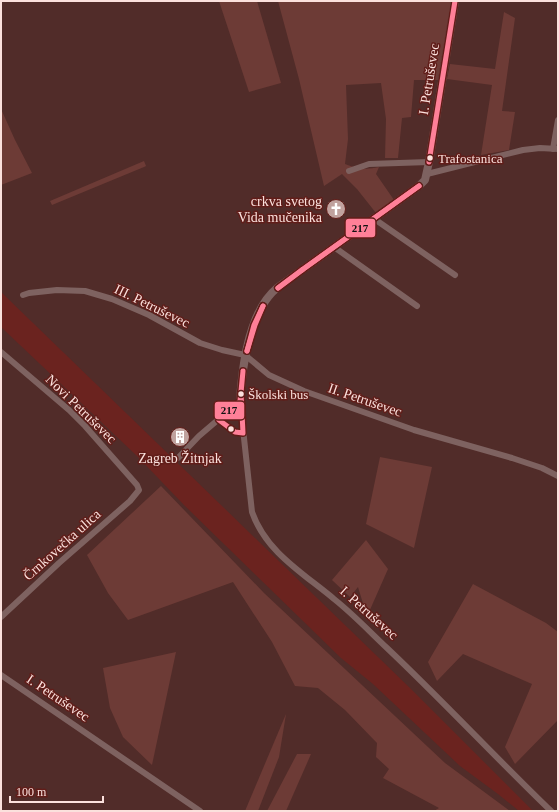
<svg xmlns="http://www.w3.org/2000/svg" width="559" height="812" viewBox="0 0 559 812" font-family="'Times New Roman',serif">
<rect width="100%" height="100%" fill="#512c29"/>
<path fill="#6b231f" d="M1,292l409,396 122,122v1h-13l-21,-17 -38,-28 -87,-82 -32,-26 -157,-153 -47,-49 -136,-129z"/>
<g fill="#6d3b36">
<path d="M219,1h38l24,82 -32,9z"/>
<path d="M278,1h173l-13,79h-24l-3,37 -9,1 -4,40h-13l1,-39 -5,-36 -35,2 2,54 -3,25c12,5 21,6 34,3l-3,7 18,26 -18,13 -19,-24 -15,-15 -18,12 -25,-107z"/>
<path d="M504,12l11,6 -13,93 13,1 -6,38 -28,5 11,-70 -45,-6 3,-15 45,5z"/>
<path d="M1,109l14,31 17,33 -31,12z"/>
<path d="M144,161l2,5 -2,1 -92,38 -2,-4z"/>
<path d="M380,457l52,10 -18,81 -48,-24z"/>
<path d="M161,486l103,107 181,170 65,48h-76l5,-3 -56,-30 6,-9 -13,-12 1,-14 -32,-33 -27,-22 -23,-2 -23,-44 -39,-60 -105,38 -20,-27 -21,-38z"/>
<path d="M366,540l22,29 -19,43 -4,-2 -7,-23 -8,10 -18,-17z"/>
<path d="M473,584l73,39 12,9v88l-43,44 -10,-17 27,-63 -69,-30 -26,27 -9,-19z"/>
<path d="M176,652l-24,113 -29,-28 -13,-29 -7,-40z"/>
<path d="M286,714l-7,43 -21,54h-13z"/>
<path d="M297,754h14l-25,57h-19z"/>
</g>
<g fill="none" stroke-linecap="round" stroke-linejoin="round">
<g stroke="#7e6260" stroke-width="6">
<path d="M553,149l5,-29"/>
<path d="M349,171l20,-7 60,-2"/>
<path d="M427,174l96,-24 17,-2 18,1"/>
<path d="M373,218l82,57"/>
<path d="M334,247l83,59"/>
<path d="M23,295l6,-2 28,-3 28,1 27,8 37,16 51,28 22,7 23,5 24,20 35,16 110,39 98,28 30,10 16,8"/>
<path d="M1,352l68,58 16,16 52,59 2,5 -9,11 -71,62 -58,54"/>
<path d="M240,401l12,111c14,40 51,61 82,87 19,15 36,33 53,49 56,53 109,110 164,163"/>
<path d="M178,458l21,-22 41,-35"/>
<path d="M1,675l199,136"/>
</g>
<path stroke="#7e6260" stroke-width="8" d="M240,401c2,-33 9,-90 37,-113l142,-102 6,-6 4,-18 26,-161"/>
<g stroke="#611d19" stroke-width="8">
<g id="bus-1">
<path d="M429,162l26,-161"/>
<path d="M302,270l117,-84"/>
<path d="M302,270l117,-84"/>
<path d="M278,288l24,-18"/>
<path d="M278,288l24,-18"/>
<path d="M247,351l7,-26 9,-19"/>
<path d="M247,351l8,-26 8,-19"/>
<path d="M243,371l-2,22 2,40 -8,-1 -16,-12 21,-19z"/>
</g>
</g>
<use href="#bus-1" stroke="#ff8098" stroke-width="5"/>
</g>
<defs>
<g id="church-disc" transform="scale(1)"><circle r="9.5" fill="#c0a29e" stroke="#611d19"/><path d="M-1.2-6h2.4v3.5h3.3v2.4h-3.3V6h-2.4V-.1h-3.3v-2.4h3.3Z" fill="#fff"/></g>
<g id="building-disc" transform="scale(1)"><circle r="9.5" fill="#c0a29e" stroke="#611d19"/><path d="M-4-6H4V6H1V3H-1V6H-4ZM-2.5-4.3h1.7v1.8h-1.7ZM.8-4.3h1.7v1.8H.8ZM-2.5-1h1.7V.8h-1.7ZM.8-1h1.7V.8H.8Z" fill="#fff"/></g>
</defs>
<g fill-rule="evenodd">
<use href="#church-disc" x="336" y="209"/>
<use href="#building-disc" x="180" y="437"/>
</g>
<g fill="#fbe1dd" stroke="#611d19" stroke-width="1.5">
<circle cx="430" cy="158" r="3.5"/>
<circle cx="241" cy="394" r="3.5"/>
<circle cx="231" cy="429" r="3.5"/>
</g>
<g text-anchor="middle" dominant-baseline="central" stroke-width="3" stroke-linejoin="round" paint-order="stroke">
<g font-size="13" fill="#fbe1dd" stroke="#611d19" text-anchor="start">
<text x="438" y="158">Trafostanica</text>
<text x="248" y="394">Školski bus</text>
</g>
<g font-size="14" fill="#fbe1dd" stroke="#611d19">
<text transform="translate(429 79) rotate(-81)">I. Petruševec</text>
<text transform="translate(152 306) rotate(26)">III. Petruševec</text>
<text transform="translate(365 400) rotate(19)">II. Petruševec</text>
<text transform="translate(81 409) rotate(44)">Novi Petruševec</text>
<text transform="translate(62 545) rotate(-42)">Črnkovečka ulica</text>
<text transform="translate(369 613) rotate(42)">I. Petruševec</text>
<text transform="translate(58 698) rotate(34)">I. Petruševec</text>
</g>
<g font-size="14" fill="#fbe1dd" stroke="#611d19" text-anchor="end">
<text x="322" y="201">crkva svetog<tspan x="322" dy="16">Vida mučenika</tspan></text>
<text x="180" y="458" text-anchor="middle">Zagreb Žitnjak</text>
</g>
</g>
<g stroke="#611d19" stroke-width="1.5">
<rect x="345" y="218" width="31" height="20" rx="4" fill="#ff8098"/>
<rect x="214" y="401" width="31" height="19" rx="4" fill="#ff8098"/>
</g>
<g font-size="11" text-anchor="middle" font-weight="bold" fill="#111">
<text x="360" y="232">217</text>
<text x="229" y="414">217</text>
</g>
<rect width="559" height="812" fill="none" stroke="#fbe1dd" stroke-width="4"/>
<path d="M10 796v6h93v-6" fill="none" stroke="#fbe1dd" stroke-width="2"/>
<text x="16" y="796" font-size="12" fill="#fbe1dd" stroke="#611d19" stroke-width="3" paint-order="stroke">100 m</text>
</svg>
